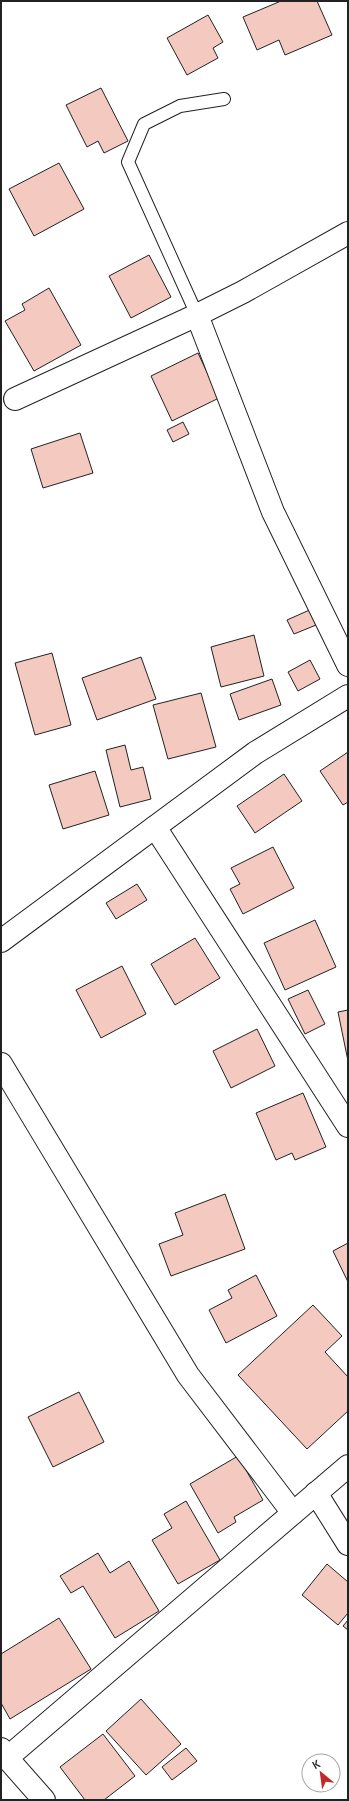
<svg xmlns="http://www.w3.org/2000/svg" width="349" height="1801" viewBox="0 0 349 1801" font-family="Cabin,sans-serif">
<rect width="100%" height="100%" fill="#fff"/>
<g fill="#f3c9c0" stroke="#222">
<path d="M281,1h36l15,34 -47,20 -6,-15 -22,10 -14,-33z"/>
<path d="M208,15l15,27 -10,6 5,10 -31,17 -20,-37z"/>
<path d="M101,88l27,53 -24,12 -6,-12 -11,6 -21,-42z"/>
<path d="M59,163l25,46 -50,27 -25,-47z"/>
<path d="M149,255l22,42 -40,21 -22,-42z"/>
<path d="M49,288l32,57 -47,26 -29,-50 20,-11 -3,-6z"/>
<path d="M198,353l21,45 -47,23 -21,-45z"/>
<path d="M183,422l6,12 -16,8 -6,-12z"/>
<path d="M80,433l13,40 -50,15 -12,-39z"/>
<path d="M314,608l7,15 -27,11 -7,-14z"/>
<path d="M254,635l10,41 -43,11 -10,-40z"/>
<path d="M52,653l19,72 -36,10 -20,-72z"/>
<path d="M141,657l15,42 -59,21 -15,-42z"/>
<path d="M310,660l10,19 -22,12 -10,-19z"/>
<path d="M272,679l9,26 -42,15 -9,-26z"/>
<path d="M201,693l15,54 -48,12 -15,-54z"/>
<path d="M125,745l6,25 12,-3 8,32 -31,8 -14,-57z"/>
<path d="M348,752v50l-5,3 -23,-34z"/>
<path d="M95,771l14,44 -46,14 -14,-44z"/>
<path d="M284,774l18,27 -47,32 -18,-27z"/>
<path d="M273,847l21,41 -51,26 -13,-25 10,-5 -9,-16z"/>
<path d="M137,884l10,16 -31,19 -10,-16z"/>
<path d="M315,920l21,47 -51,23 -21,-47z"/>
<path d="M195,938l25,40 -45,27 -24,-41z"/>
<path d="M122,966l24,48 -45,24 -25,-48z"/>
<path d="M308,990l17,34 -20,10 -17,-35z"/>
<path d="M348,1010v51l-10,-49z"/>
<path d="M257,1029l18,37 -44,22 -18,-37z"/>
<path d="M303,1093l23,54 -31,13 -3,-7 -16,7 -20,-47z"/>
<path d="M225,1194l20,55 -74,27 -12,-32 24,-9 -8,-22z"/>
<path d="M348,1243v39l-15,-31z"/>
<path d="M256,1275l21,41 -51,27 -17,-33 23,-12 -4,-8z"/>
<path d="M313,1305l29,31 -17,16 23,25v34l-41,38 -69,-74z"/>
<path d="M79,1392l25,50 -51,25 -25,-50z"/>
<path d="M238,1456l25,44 -29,17 2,5 -18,11 -28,-49z"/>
<path d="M186,1501l34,59 -42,24 -26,-44 20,-12 -8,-14z"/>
<path d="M98,1553l12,20 19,-12 30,50 -44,27 -32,-52 -12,7 -11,-17z"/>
<path d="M327,1564l21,18v31l-10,12 -36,-30z"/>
<path d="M59,1618l32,51 -81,50 -9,-16v-49z"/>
<path d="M348,1620v10l-5,-4z"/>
<path d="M141,1699l40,45 -35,31 -40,-44z"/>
<path d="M103,1734l32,42 -31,24h-19l-25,-33z"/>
<path d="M186,1748l11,13 -25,19 -10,-13z"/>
</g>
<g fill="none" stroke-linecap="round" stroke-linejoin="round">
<g stroke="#222" stroke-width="14">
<path id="lane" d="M197,315l-69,-153 16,-38 36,-18 44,-7"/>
</g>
<g stroke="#222" stroke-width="24">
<g id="street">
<path d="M348,233l-105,59 -46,23 76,197 75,153"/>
<path d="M15,399l182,-84"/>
<path d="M155,827l193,299"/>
<path d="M1,941l254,-188 93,-57"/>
<path d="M1,1064l187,311 105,138"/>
<path d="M316,1493l32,51"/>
<path d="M1,1749l6,9 37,42"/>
<path d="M7,1758l341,-292"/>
</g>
</g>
<use href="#lane" stroke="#fff" stroke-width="12"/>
<use href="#street" stroke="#fff" stroke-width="22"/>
</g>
<rect width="349" height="1801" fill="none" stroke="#222222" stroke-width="4"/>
<g transform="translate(321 1773) rotate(331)"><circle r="19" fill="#ffffff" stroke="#a7a7a7"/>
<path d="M0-3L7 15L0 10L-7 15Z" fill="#c62828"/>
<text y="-6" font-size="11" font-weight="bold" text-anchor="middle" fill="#222222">K</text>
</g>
</svg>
